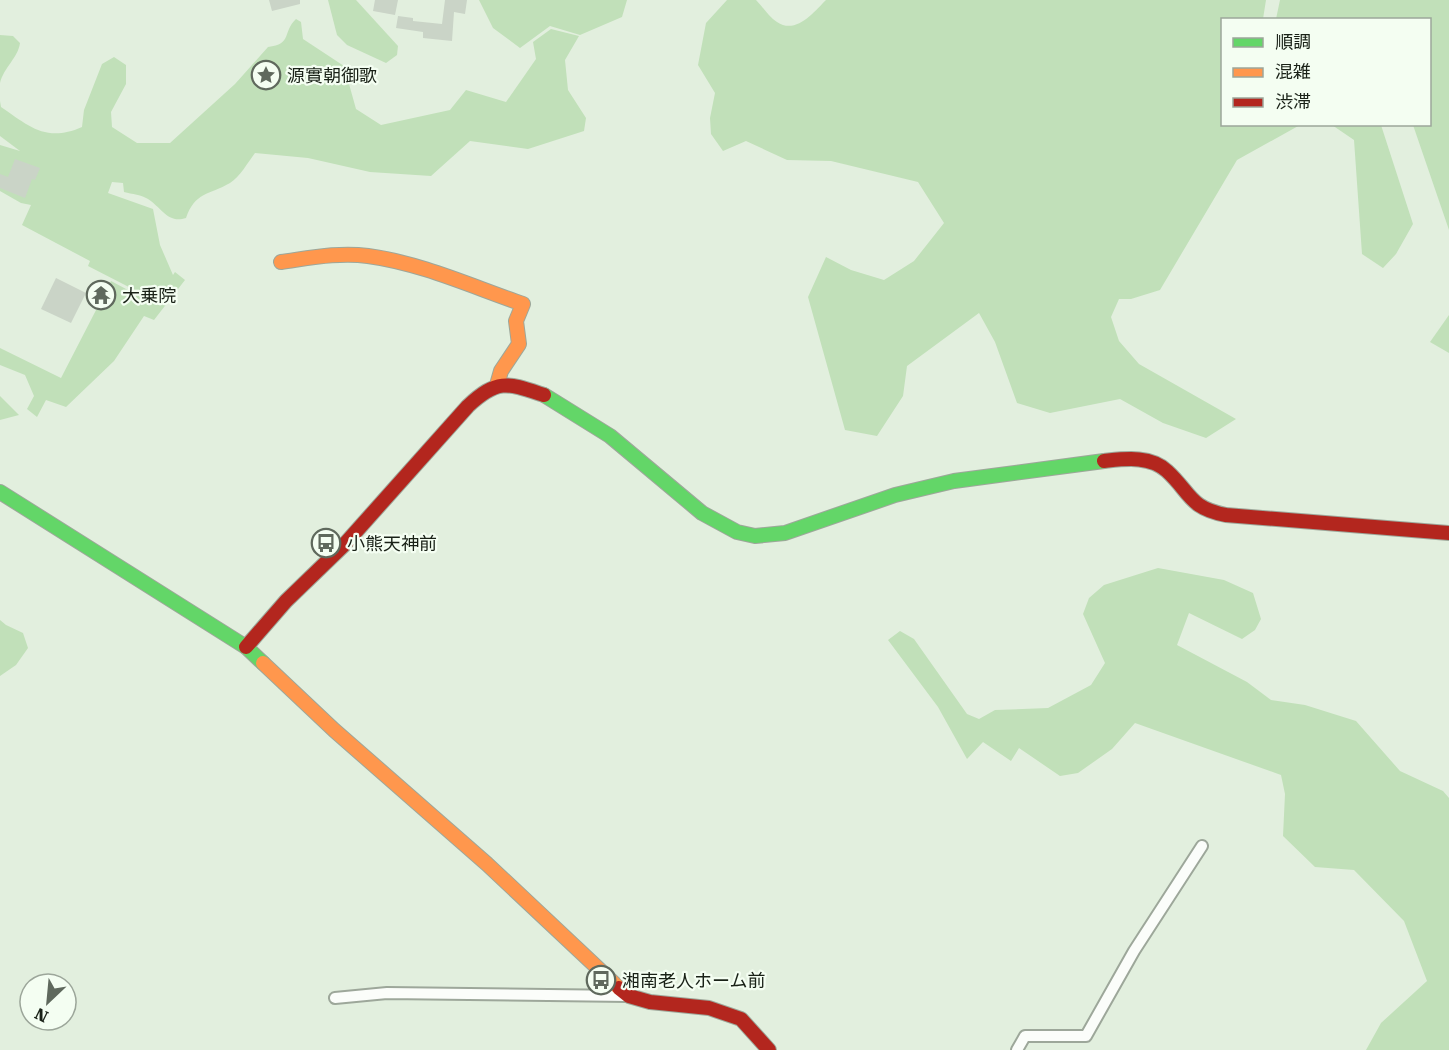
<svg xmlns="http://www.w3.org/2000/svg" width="1449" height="1050" viewBox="0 0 1449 1050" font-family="'Roboto Serif','Noto Sans JP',serif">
<rect width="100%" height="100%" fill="#e2efde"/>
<g fill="#c1e0b9">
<path d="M328,0h28l42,46 -1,9 -11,8 -39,-18 -10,-10z"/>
<path d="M479,0h148l-5,17 -42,18 -30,-9 -30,22 -27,-20z"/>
<path d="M727,0h29c7,7 13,17 21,22 19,13 37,-10 49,-22h440l-3,19 -41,1v104l78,1 -63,35 -77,130 -29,9h-12l-8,18 8,24 20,23 97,55 -30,19 -43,-15 -43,-24 -70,14 -33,-10 -22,-61 -16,-29 -72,53 -4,30 -26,40 -32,-6 -37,-133 18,-40 25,13 33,10 30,-19 30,-38 -26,-41 -87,-21 -44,-1 -41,-19 -23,10 -12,-17 -1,-16 5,-25 -17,-28 8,-42z"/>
<path d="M1280,0h169v230l-36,-105 17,-1v-104l-154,-1z"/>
<path d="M296,19l5,3 2,17 41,27 12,43 25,16 69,-15 16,-20 40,12 30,-43 -3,-17 18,-13 28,7 -14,24 3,30 18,28 -2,13 -56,18 -58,-8 -39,35 -61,-4 -62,-14 -53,-5c-7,9 -15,24 -25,30 -21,12 -35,9 -44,35 -18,6 -24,-10 -38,-19 -6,-4 -16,-5 -24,-7l-1,-9 -11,-1 -4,11 45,16 7,36 13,30 2,-3 10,8 -31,40 -10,-4 -30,45 -48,46 -20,-7 -9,17 -10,-8 7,-13 -9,-21 -25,-10v-17l61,30 50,-97 45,24 2,-3 -70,-36 2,-5 -68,-36 9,-20 -10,-2 -21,-12v-46l20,6 -20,-15v-35l1,6c28,19 45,36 81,20l2,-17 18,-46 12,-7 12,8v19l-15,28 1,15 25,16h33l65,-59 33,-37c25,-3 14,-15 28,-28z"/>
<path d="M0,35l13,1 7,7c-2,15 -16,24 -20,40z"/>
<path d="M1332,125h49l32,99 -17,30 -13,14 -21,-14 -8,-114z"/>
<path d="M1449,315v38l-19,-11z"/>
<path d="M0,396l19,19 -19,5z"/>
<path d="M1158,568l66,12 29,13 8,26 -6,11 -13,9 -53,-26 -12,32 70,37 24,18 34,5 51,16 44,50 43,20 6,7v252h-83l15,-27 46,-42 -23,-60 -50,-51 -39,-3 -32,-31 2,-42 -4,-19 -146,-52 -23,26 -34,24 -18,3 -41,-28 -8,13 -28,-19 -16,17 -29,-52 -50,-67 12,-9 14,8 53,75 12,5 16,-9 53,-2 43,-23 14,-22 -22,-49 6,-16 15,-13z"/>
<path d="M0,620l6,5 17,8 5,15 -12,17 -16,11z"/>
</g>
<g fill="#cad4c7">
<path d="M269,0h31v4l-28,7z"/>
<path d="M375,0h23l-3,15 -22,-4z"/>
<path d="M445,0h22l-2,14 -11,-2 -2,29 -29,-3v-6l-27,-4 2,-12 15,2v3l29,3z"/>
<path d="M15,159l25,9 -5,12 -3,-1 -7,19 -25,-10v-14l8,3z"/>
<path d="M56,278l30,15 -15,30 -30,-14z"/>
</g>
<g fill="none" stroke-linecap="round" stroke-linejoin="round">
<g stroke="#9da79a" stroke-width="14">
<g id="street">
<path d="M335,998l52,-5 242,3"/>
<path d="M1017,1050l8,-14h61l48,-85 68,-105"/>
</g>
</g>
<g stroke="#9da79a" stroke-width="16">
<g id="fast">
<path d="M544,395l66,41 92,77 35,19 18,4 30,-3 110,-38 59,-14 150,-20"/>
<path d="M0,492l246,155 17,16"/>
</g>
</g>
<g stroke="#9da79a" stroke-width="16">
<g id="slow">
<path d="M281,262c29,-4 58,-10 87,-6 53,7 105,31 155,48l-7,17 3,23 -18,27 -4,14"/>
<path d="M263,663l71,67 153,134 132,124"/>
</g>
</g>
<g stroke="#9da79a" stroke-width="16">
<g id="jam">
<path d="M1104,461c20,-2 46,-6 63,10 24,22 22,37 59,44l223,18"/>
<path d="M246,647l40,-46 58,-56 124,-139c30,-28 40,-23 76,-11"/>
<path d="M619,988l10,8 21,6 59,6 32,11 28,31"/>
</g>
</g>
<use href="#street" stroke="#fbfdfa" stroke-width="10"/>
<use href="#fast" stroke="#63d668" stroke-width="14"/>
<use href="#slow" stroke="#ff974d" stroke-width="14"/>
<use href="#jam" stroke="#b3261e" stroke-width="14"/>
</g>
<defs>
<g id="sight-ring" transform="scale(1.5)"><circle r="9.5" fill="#f4fef2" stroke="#5f695d" stroke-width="1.5"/><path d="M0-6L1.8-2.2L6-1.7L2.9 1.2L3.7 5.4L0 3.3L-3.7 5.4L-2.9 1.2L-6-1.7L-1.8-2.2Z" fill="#5f695d"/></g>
<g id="temple-ring" transform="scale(1.5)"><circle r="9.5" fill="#f4fef2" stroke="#5f695d" stroke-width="1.5"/><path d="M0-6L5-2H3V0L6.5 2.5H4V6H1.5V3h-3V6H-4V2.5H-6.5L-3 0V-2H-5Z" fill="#5f695d"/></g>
<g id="bus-ring" transform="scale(1.5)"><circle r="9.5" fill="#f4fef2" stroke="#5f695d" stroke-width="1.5"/><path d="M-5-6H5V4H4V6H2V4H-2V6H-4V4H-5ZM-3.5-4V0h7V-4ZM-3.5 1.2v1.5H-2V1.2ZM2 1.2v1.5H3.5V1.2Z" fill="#5f695d"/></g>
</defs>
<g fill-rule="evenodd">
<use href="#sight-ring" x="266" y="75"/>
<use href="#temple-ring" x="101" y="295"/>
<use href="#bus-ring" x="326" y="543"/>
<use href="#bus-ring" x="601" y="980"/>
</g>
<g text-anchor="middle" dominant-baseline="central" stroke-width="4.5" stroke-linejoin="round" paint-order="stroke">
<g font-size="18" fill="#192117" stroke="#f4fef2" text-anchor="start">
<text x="287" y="75">源實朝御歌</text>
<text x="122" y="295">大乗院</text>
<text x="347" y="543">小熊天神前</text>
<text x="622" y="980">湘南老人ホーム前</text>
</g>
</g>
<rect x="1221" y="18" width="210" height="108" fill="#f4fef2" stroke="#9ca69a" stroke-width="1.5"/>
<rect x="1233" y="38" width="30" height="9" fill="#63d668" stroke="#9ca69a" stroke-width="1.5"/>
<text x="1275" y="48" font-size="18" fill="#192117">順調</text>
<rect x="1233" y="68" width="30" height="9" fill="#ff974d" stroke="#9ca69a" stroke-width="1.5"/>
<text x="1275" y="78" font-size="18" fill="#192117">混雑</text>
<rect x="1233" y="98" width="30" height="9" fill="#b3261e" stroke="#9ca69a" stroke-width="1.5"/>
<text x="1275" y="108" font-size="18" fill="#192117">渋滞</text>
<g transform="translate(48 1002) rotate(206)"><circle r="28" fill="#f4fef2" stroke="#9ca69a" stroke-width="1.5"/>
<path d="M0-4.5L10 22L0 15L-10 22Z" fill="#5f695d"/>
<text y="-9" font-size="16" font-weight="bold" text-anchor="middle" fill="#192117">N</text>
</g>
</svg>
